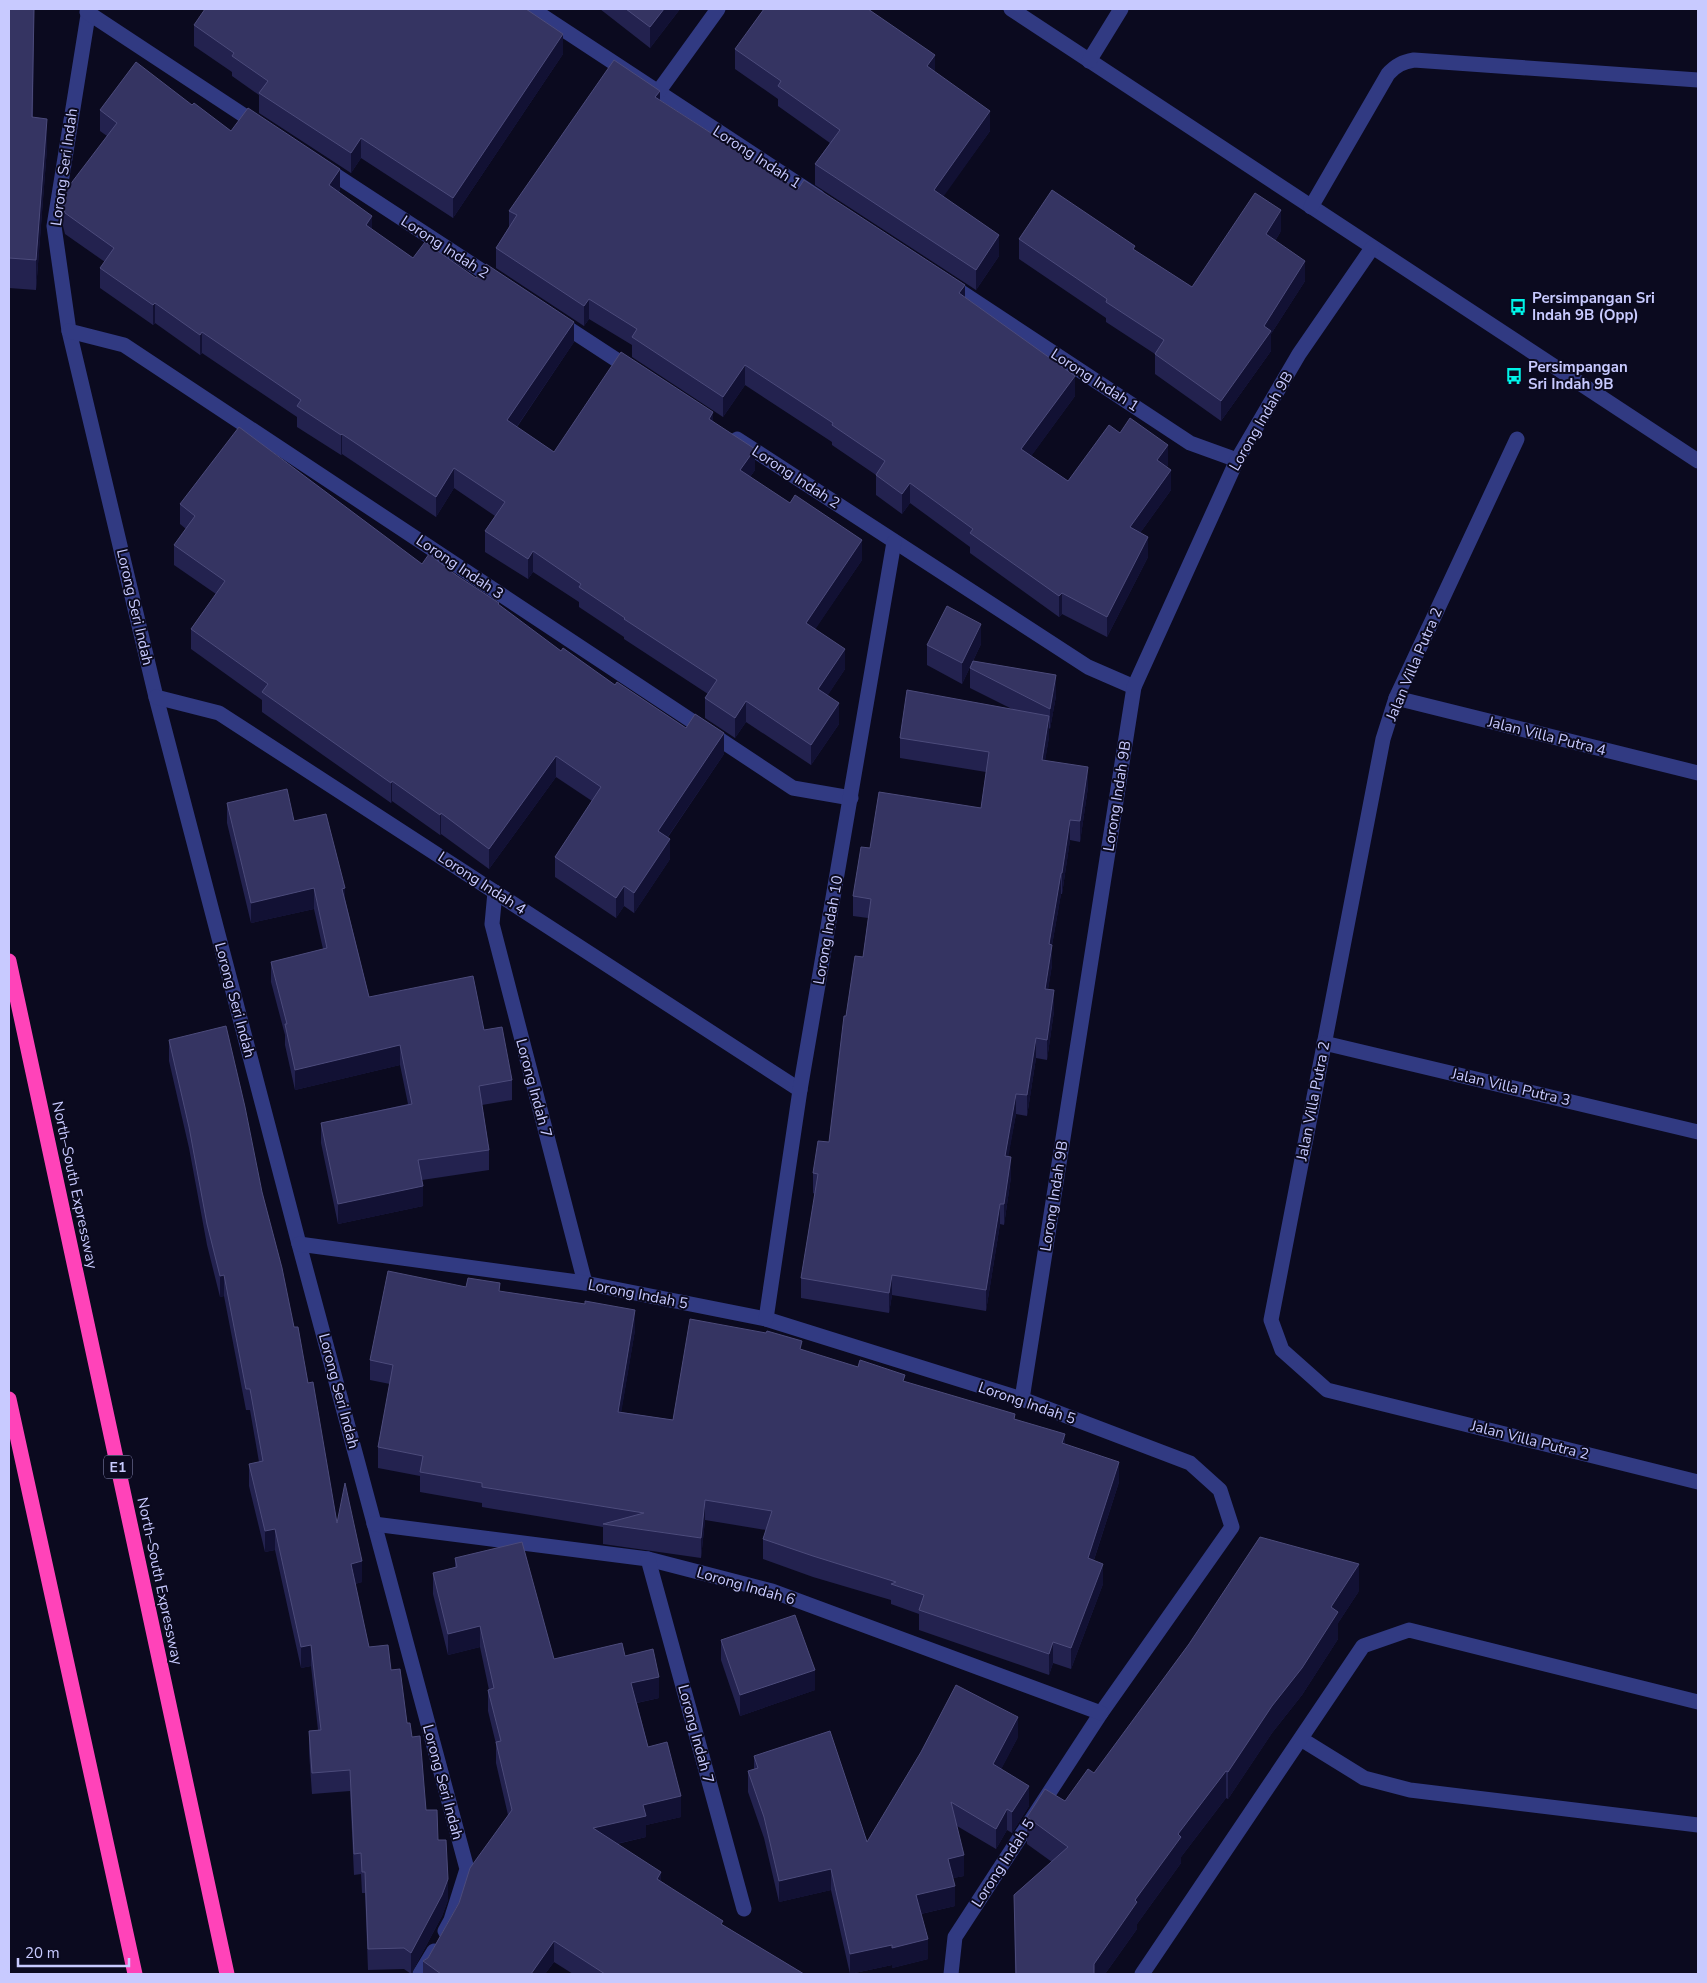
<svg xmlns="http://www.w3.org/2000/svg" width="1707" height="1983" viewBox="0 0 1707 1983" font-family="'Nunito Sans',sans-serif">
<rect width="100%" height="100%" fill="#0b0a1f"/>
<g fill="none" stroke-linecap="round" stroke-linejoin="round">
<g stroke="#313a82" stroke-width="15">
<path d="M89,9l-35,217 15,105 87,366 143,547 168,625 -16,51 -6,11"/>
<path d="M532,9l286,188"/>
<path d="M1011,9l687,452"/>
<path d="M87,12l173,114"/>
<path d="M1089,61l32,-52"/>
<path d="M658,92l60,-83"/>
<path d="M323,167l176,115"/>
<path d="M1311,207l77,-133c8,-9 15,-12 26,-14l284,20"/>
<path d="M949,284l241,159 47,17"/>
<path d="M557,321l75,49"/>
<path d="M69,331l55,14 669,443 58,10"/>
<path d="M737,439l351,228 46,20"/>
<path d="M1517,439l-121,259 -13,41 -112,581 11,30 45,40 371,92"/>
<path d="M156,697l63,16 581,377"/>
<path d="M1396,698l302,75"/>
<path d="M495,892l-3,32 93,359"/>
<path d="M1324,1043l374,89"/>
<path d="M299,1244l286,39 181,36 256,80 168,64 30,27 12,37 -131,186 -146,224 -4,37"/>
<path d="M766,1319l34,-229 94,-548"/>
<path d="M1022,1399l112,-712 103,-227 62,-106 73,-106"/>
<path d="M374,1524l274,35 124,32 329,122"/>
<path d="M648,1559l96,350"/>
<path d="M1301,1739l63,39 46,12 288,35"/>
<path d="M420,1974l14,-23"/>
<path d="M1142,1974l221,-328 46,-16 289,72"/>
</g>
<g stroke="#ff43b9" stroke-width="15">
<path d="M9,961l218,1013"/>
<path d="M9,1399l126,575"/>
</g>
</g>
<g fill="#23224f">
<path d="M9,9h25l-1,109 14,30 -11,142 -27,-2z"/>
<path d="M600,9h80l-30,39z"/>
<path d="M194,25l369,29 -110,164 -92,-60 -10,15 -92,-60v-18l-27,-19v-4l-38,-26z"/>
<path d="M735,49l200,24 55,58 -47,65 56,60 -23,34 -161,-105v-21l15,-21 -52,-37v-7l-43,-30z"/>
<path d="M660,100l305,197 110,99 -44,60 37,25 100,-16 -1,2 4,23 -31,43 8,24 -41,80 -45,-23 -3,3 -89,-64v-6l-60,-44 -8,11 -26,-19v-20l-44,-30v-3l-87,-57 -22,32 -91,-60v-12l-43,-26 -5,7 -88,-58v-20l13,-21v-16z"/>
<path d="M192,105l39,26 109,58 -1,3 33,38 41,28 63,20 98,64 -57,85 37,25 159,-31 42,49 -5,7 112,83 -47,69 30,40 -18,27 12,28 -28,41 -65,-43 -11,16 -30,-20v-20l3,-4 -84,-55v-2l-45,-30v-5l-46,-30 -5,7 -43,-27v-21l10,-15 -41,-28 -18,29 -94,-63 -1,1 -44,-28v-10l-95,-64 -2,2 -45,-32 -2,2 -53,-37v-20l5,-6 -40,-28 -2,-8v-20l44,-70 -7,-5v-21z"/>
<path d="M1281,231l-6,10 30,40 -34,53v17l-50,70 -66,-47v-20l-49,-32v-4l-87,-59v-20l173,48z"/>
<path d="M180,504l242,60 34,11 105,76 163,103 -56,83 2,22 -36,54 -10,-7 -8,12 -61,-41v-20l37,-56 -36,-24 -67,92 -48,-35 -1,1 -48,-34 -1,2 -129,-91v-12l-71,-51v-20l25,-35 -42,-29v-20l12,-16 -6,-5z"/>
<path d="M981,644l-8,17 83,35 -6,33 -1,-1v9l-4,23 43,27 -8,55 -10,-2 -8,54h-1l-9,51v20l-4,24 6,22 -7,49 -11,-2 -9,58 -11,-2 -8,42 3,21 -7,48 -4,-1 -14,87 -94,-16 -3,18 -88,-15v-20l14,-84 -2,-1v-20l16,-31 17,-126 17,-59 5,-39 -15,-2v-20l17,-48 111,-40 5,-36 -86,-14v-20l112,-29 -42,-21v-20l2,-5 -10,21 -35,-19v-20z"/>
<path d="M227,803l67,18 51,78 24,98 115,33 28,50v20l-30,5 7,45v20l-67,10 1,26 -85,18 -17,-81v-20l87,-19 -8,-39 -105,25 -10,-45v-10l-14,-53v-20l52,-13 -9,-40 -63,14 -24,-100z"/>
<path d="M169,1040l93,152 32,135 14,56 29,140 25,59 -7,2 14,63 22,23 16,53 5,14 14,73 12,30 10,60 -6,16 -31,58 -7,-5 -36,1 -3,-77h-3l-1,-19 -7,1 -4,-84 -38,3 -3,-42v-21l9,-1 -7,-64 -10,2 -26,-118 -10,2 -16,-66v-22l10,-2 -9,-52h-4l-22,-114 -4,1 -13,-52 -18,-97 -20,-87z"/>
<path d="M466,1287l34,5 135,38 -14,82 52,8 129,-70 103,32 110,37 50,25 54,38 -25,78 9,24 -32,85 -18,-6 -4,12 -130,-45v-16l-28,-10v-4l-78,-23 -50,-18v-20l3,-9 -61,-10 -4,38 -98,-14v-17l-121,-20v-4l-62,-11v-16l-42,-8v-21l12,-63 -20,-4v-20z"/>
<path d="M455,1558l99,101 71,-3 34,42 -22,5 11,44 33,70 -35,8v12l-29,7 44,37 62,44 81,49h-231l-19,-12 -9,12h-122v-13l5,-3 80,-143 -12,-52v-19l-8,-33v-21h1l-9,-43 -32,8 -15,-61v-21l22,-6z"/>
<path d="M1359,1591l-21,32v16l-36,56 -30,38 -44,66 -2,-1 -45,59v6l-44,61v5l-32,45h-90l-1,-79 38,-33 -25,-18v-27l38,-16 29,-28z"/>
<path d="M721,1640l94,50 -75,26 -19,-56z"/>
<path d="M1018,1737l-17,32 28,37 -17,27 -5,-3 -11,19 -39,-23 7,50 -11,2 2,28 -34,8 7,45 -36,9v-3l-42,9 -19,-84 -52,12 -15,-64 -16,-46v-21l6,-2v-13l113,86z"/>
</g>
<g fill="#121134">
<path d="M664,9h16l-30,39v-21z"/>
<path d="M563,34v20l-110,164v-20z"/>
<path d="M935,55v20l-8,-9z"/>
<path d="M660,91v21l-5,-15z"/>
<path d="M990,111v20l-56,79v-20z"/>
<path d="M47,119v29l-11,142v-30z"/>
<path d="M361,138v20l-10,15v-20z"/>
<path d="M340,169v20l-11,17v-21z"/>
<path d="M1281,210v21l-15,24v-21z"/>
<path d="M372,216v20l-6,-11z"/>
<path d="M999,235v21l-23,34v-20z"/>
<path d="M1305,261v20l-34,53v17l-50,70v-20l43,-75z"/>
<path d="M965,285v21l-6,-13z"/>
<path d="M589,299v20l-5,7v-20z"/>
<path d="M155,303v20l-2,2v-20z"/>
<path d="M574,322v20l-67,99v-21z"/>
<path d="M202,332v21l-2,2v-20z"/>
<path d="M745,365v20l-22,32v-20z"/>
<path d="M1075,376v20l-54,74v-21z"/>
<path d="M713,412v21l-4,-14z"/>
<path d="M342,434v20l-1,1v-20z"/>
<path d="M1168,445v20l-11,16v-21z"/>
<path d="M755,449v21l-15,21v-21z"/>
<path d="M454,468v20l-18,29v-20z"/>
<path d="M1171,470v20l-41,57v-20z"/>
<path d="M910,483v20l-8,11v-20z"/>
<path d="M1148,537v20l-41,80v-20z"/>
<path d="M862,540v20l-56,83v-20z"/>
<path d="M533,551v21l-5,7v-20z"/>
<path d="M1062,593v21l-3,3v-21z"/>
<path d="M981,624v20l-19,40v-21z"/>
<path d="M845,649v20l-27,41v-21z"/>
<path d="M1056,675v21l-6,33v-20z"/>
<path d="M746,701v21l-11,16v-20z"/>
<path d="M839,703v21l-28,41v-20z"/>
<path d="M1049,716v21l-7,43v-20z"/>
<path d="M724,733v21l-66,97v-20z"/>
<path d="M556,756v21l-67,92v-20z"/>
<path d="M1088,767v20l-8,55v-21z"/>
<path d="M392,781v20l-1,2v-20z"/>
<path d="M441,813v21l-1,1v-20z"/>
<path d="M1070,820v20l-8,54v-21z"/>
<path d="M670,839v20l-36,54v-20z"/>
<path d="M1061,873v21l-11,63 2,-12v20l-7,44v-20l4,-45z"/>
<path d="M624,886v20l-8,12v-20z"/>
<path d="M314,888v21l-63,14v-20z"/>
<path d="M345,888v21l-3,-20z"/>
<path d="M1054,990v21l-7,49v-20z"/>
<path d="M1036,1038v20l-9,58v-21z"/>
<path d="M400,1045v20l-105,25v-20z"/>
<path d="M1016,1094v20l-11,62v-20z"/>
<path d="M1011,1157v20l-7,48v-21z"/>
<path d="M423,1186v20l-85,18v-20z"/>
<path d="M1000,1204v20l-14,87v-21z"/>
<path d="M224,1275v21l-4,1v-21z"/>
<path d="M892,1275v20l-3,18v-20z"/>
<path d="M635,1310v20l-17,102v-20z"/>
<path d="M1065,1434v20l-3,-11z"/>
<path d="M1119,1462v20l-31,96v-20z"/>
<path d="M705,1500v20l-4,38v-20z"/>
<path d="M275,1529v21l-10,2v-21z"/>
<path d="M362,1561v21l-11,3v-21z"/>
<path d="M1103,1564v20l-32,85v-21z"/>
<path d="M1359,1564v27l-21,32v16l-36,56 -30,38 -44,66v-27l44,-66 59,-99z"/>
<path d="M480,1626v21l-32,8v-21z"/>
<path d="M1053,1642v21l-4,12v-21z"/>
<path d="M311,1645v21l-10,2v-21z"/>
<path d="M815,1670v20l-75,26v-21z"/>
<path d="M659,1677v21l-28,6v-21z"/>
<path d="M1018,1717v20l-25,48v-21z"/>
<path d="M1226,1771v27l-45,59v6l-44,61v5l-32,45h-11v-10l41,-64 43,-66z"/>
<path d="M1029,1786v20l-17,27v-21z"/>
<path d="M681,1796v21l-35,8v12l-53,12v-21l50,-23z"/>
<path d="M1007,1809v21l-11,19v-20z"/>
<path d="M964,1855v21l-16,3v-20z"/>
<path d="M831,1869v21l-52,12v-21z"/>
<path d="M661,1872v21l-4,-14z"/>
<path d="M448,1879v21l-6,16 -31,58v-21z"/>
<path d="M955,1886v20l-39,9v-20z"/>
<path d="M928,1939v20l-36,9v-20z"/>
<path d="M554,1941v21l-9,12h-14z"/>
<path d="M892,1945v20l-42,9v-20z"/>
</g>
<g fill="#353462" stroke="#4c4b7b">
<path d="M9,9h25l-2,108 15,2 -11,141 -27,-2z"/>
<path d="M205,9h321l37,25 -110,164 -92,-60 -10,15 -92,-60 9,-12 -36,-25 2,-3 -40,-28z"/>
<path d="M626,9h38l-14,18z"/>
<path d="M764,9h104l67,46 -8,11 63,45 -56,79 65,45 -23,35 -161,-106 25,-34 -62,-44 3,-5 -46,-32z"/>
<path d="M614,60l46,31 -5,6 143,92 6,-9 161,105 -6,8 116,83 -54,73 47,32 41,-56 11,8 10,-15 38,27 -11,15 14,10 -41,57 18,10 -41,80 -45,-24 -3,3 -89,-63 3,-4 -63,-46 -8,11 -26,-19 9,-14 -53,-36 1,-2 -88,-58 -22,32 -91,-60 5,-8 -48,-30 -5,7 -88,-58 21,-33 -8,-4z"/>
<path d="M136,62l56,43 2,-2 37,28 17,-23 92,61 -11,16 43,31 -6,9 47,33 12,-16 51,36 10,-14 88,58 -67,98 47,32 67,-100 92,60 -4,7 46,30 -15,21 50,33 5,-8 67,45 -56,83 39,26 -27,40 21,14 -28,42 -65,-44 -11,17 -30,-20 12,-18 -93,-61 1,-1 -46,-31 2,-3 -48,-33 -5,8 -43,-28 20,-29 -51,-34 -18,29 -94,-63 -1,1 -44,-29 4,-6 -99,-68 -2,3 -45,-32 -2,2 -53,-37 14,-20 -49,-35 -2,-7 3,-16 51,-67 -17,-13z"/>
<path d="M1052,190l83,56 -2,3 59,38 63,-94 26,17 -15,24 39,27 -41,65 7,5 -50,70 -66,-47 9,-14 -58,-38 1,-3 -88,-60z"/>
<path d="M239,427l183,137 7,-10 27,21 43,28 -1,1 63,47 2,-3 52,37 2,-3 69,46 9,-14 29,19 -66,98 12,8 -36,54 -10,-7 -8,12 -61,-41 46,-70 -45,-31 -67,93 -48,-36 -1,2 -48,-34 -1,2 -129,-91 6,-8 -77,-55 34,-48 -51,-36 21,-29 -15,-12z"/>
<path d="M947,606l34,18 -19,39 -35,-18z"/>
<path d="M973,661l83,14 -6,34 -80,-41z"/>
<path d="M907,690l142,26 -7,44 46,7 -8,54 -10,-1 -8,53h-1l-12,71 3,1 -7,44 9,1 -7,50 -11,-2 -9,57 -11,-1 -11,62 6,1 -7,47h-4l-14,86 -94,-15 -3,18 -88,-15 17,-104 -5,-1 5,-32 11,1 15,-126h2l9,-60 8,1 8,-58 -18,-3 8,-49 9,1 9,-56 102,16 8,-56 -89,-14z"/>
<path d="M287,789l7,32 32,-7 19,74 -3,1 27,108 104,-21 11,54 18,-3 10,53 -33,6 10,64 -71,10 5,26 -85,18 -17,-81 91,-19 -12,-59 -105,25 -10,-46h2l-16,-62 56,-14 -13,-60 -63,15 -24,-100z"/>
<path d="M226,1026l19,81 17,85 20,76 12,59h4l10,56 5,-1 24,141 8,-40 17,78 -11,3 18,83 19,-2 3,25 9,-1 7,54h3l2,14 8,-1 6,74h11l1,30h8l2,39 -6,16 -31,58 -7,-5 -36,1 -3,-77h-3l-1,-19 -7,1 -4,-84 -38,3 -3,-42 12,-1 -10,-85 -10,2 -26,-118 -10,2 -16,-67 14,-3 -13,-72h-4l-22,-114 -4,1 -13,-52 -18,-97 -20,-87z"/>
<path d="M388,1271l78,16 2,-9 32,5 -1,8 86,13v-3l50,9 -17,102 55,8 17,-101 76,14 1,-2 35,10 -2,8 58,18 2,-7 45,15 -2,6 112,33 -1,5 51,15 -3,9 57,19 -31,96 15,6 -32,84 -18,-6 -4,12 -130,-44 5,-15 -33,-11 5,-2 -83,-26 -50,-17 9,-28 -67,-11 -4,38 -98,-14 41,-11 -162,-26v-4l-62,-11 3,-16 -45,-9 15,-82 -23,-5z"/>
<path d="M1260,1537l99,27 -28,43 7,5 -36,56 -30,38 -44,66 -2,-1 -48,63 3,3 -46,63 2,2 -43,62v10h-78l-2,-79 54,-48 -41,-30 18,-28 20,12 23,-32 6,4 95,-129z"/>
<path d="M522,1542l32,117 68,-16 3,13 28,-7 6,28 -28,6 17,64 19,-5 14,54 -38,9 3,11 -53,12 68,44 -4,7 66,42 -2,3 83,50h-199l-51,-33 -23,33h-90l-18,-13 5,-3 31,-55 11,-35 42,-58 -16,-68 5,-1 -13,-51 6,-2 -14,-62 -32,8 -15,-61 24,-6 -2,-9z"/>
<path d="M795,1615l20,55 -75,25 -19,-55z"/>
<path d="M956,1685l62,32 -25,47 36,22 -17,26 -5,-3 -11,20 -45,-27 13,53 -16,4 7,27 -39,9 12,44 -36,9v-3l-42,9 -19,-85 -52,12 -15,-64 -16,-46 10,-3 -4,-12 76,-25 37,111 54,-90z"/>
</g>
<defs>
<g id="bus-bare" transform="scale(1.35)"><path d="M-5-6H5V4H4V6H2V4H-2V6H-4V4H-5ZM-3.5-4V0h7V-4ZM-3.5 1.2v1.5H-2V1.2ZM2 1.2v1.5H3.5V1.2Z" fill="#00f3e8" stroke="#0b0a1f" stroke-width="2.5" paint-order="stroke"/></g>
</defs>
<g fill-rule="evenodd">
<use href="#bus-bare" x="1518" y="307"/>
<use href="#bus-bare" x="1514" y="376"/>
</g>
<g text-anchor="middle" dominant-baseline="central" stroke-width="4" stroke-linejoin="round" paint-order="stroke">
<rect fill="#0b0a1f" stroke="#8f90bc" stroke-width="1" x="104" y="1455.5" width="28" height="23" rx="4"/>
<g font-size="14" font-weight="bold" fill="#c8caff">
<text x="118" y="1467">E1</text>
</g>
<g font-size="15" fill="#c8caff" stroke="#0b0a1f">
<text transform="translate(757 157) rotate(33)">Lorong Indah 1</text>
<text transform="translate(64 167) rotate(-82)">Lorong Seri Indah</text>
<text transform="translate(445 247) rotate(33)">Lorong Indah 2</text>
<text transform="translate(1095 380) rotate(33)">Lorong Indah 1</text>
<text transform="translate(1261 421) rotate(-60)">Lorong Indah 9B</text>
<text transform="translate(796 477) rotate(33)">Lorong Indah 2</text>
<text transform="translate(460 567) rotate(34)">Lorong Indah 3</text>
<text transform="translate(135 607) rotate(77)">Lorong Seri Indah</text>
<text transform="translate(1414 664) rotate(-67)">Jalan Villa Putra 2</text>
<text transform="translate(1547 736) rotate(14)">Jalan Villa Putra 4</text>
<text transform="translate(1117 796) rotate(-81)">Lorong Indah 9B</text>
<text transform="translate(482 883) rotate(33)">Lorong Indah 4</text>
<text transform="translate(828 930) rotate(-80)">Lorong Indah 10</text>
<text transform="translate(235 1000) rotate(75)">Lorong Seri Indah</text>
<text transform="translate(1511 1087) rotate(13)">Jalan Villa Putra 3</text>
<text transform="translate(534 1088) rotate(75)">Lorong Indah 7</text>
<text transform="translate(1313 1101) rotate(-79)">Jalan Villa Putra 2</text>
<text transform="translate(75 1185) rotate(78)">North–South Expressway</text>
<text transform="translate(1054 1196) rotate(-81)">Lorong Indah 9B</text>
<text transform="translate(638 1294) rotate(11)">Lorong Indah 5</text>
<text transform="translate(339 1391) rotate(75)">Lorong Seri Indah</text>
<text transform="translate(1027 1403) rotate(19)">Lorong Indah 5</text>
<text transform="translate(1530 1440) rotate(14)">Jalan Villa Putra 2</text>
<text transform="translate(160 1581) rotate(78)">North–South Expressway</text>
<text transform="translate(746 1586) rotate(16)">Lorong Indah 6</text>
<text transform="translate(696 1734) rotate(75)">Lorong Indah 7</text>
<text transform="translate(443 1782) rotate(75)">Lorong Seri Indah</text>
<text transform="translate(1003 1863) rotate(-57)">Lorong Indah 5</text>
</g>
<g font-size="15" font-weight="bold" fill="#c8caff" stroke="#0b0a1f" text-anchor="start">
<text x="1532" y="298">Persimpangan Sri<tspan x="1532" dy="17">Indah 9B (Opp)</tspan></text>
<text x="1528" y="367">Persimpangan<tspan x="1528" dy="17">Sri Indah 9B</tspan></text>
</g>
</g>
<rect width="1707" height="1983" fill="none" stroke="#c8caff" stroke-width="20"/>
<path d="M18 1958v8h111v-8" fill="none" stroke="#c8caff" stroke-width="2.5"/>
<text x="25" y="1958" font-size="15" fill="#c8caff" stroke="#0b0a1f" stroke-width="4" paint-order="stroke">20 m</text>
</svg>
